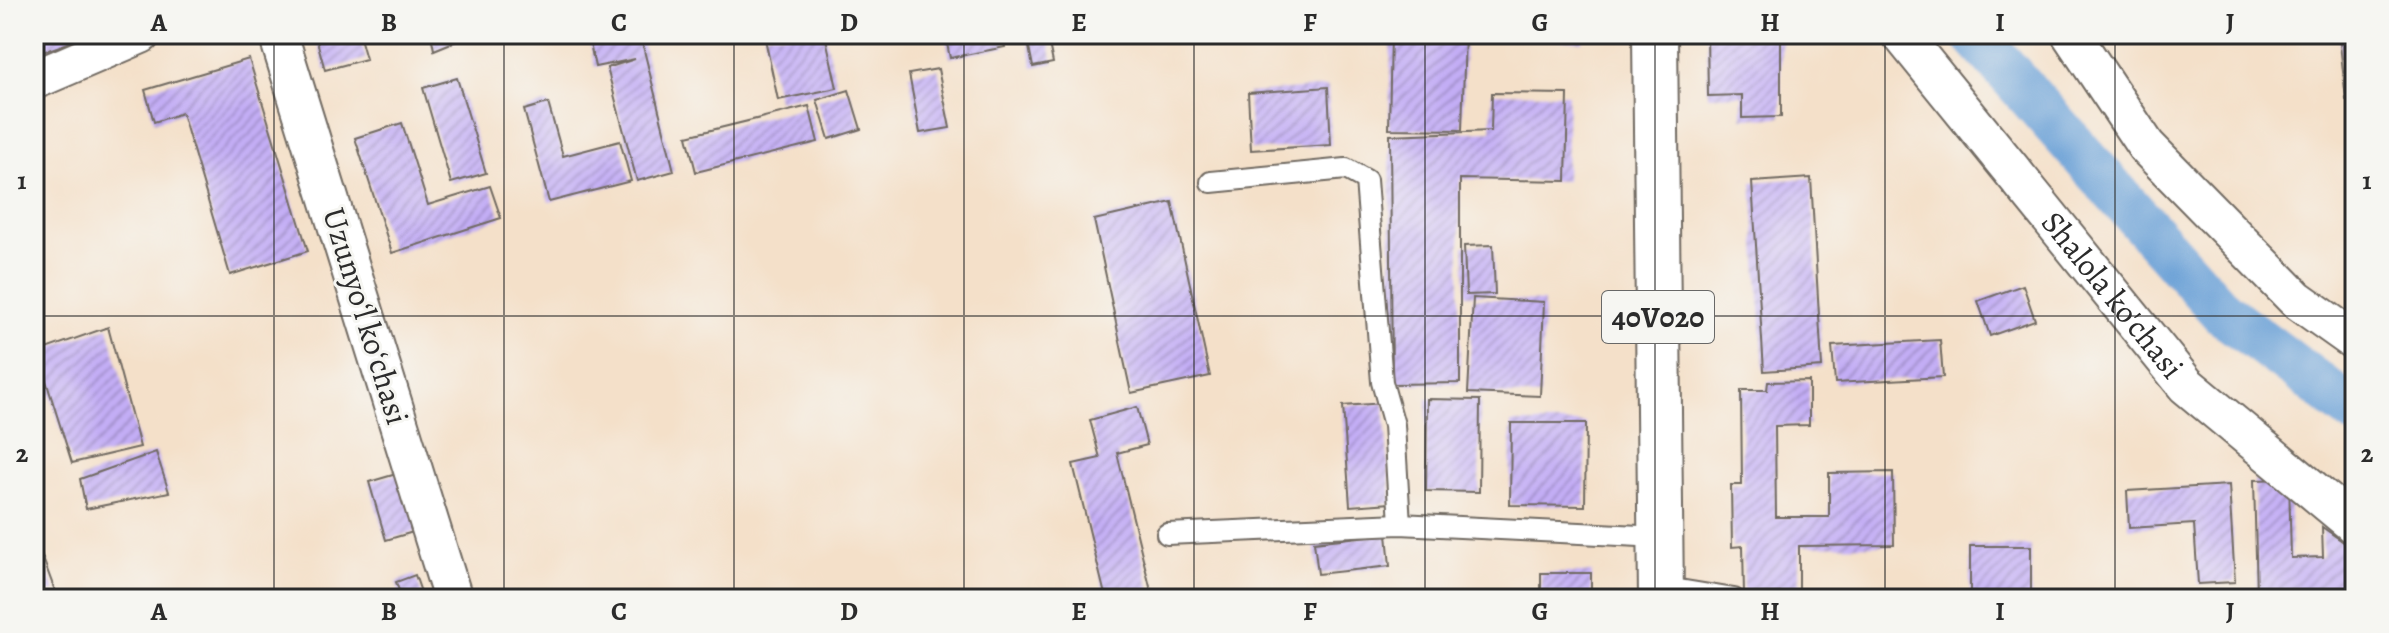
<svg xmlns="http://www.w3.org/2000/svg" width="2389" height="633" viewBox="0 0 2389 633" font-family="Alegreya,serif">
<defs>
<pattern id="building-hatch" width="6" height="6" patternUnits="userSpaceOnUse" patternTransform="scale(2)"><rect width="6" height="6" fill="#c3adf5"/><path d="M-1 1l2-2M0 6l6-6M5 7l2-2" fill="none" stroke="#9f8dc7"/></pattern>
</defs>
<rect width="100%" height="100%" fill="#f6f6f2"/>
<filter id="ink" filterUnits="userSpaceOnUse"><feTurbulence type="fractalNoise" baseFrequency=".0125" numOctaves="2"/><feDisplacementMap in="SourceGraphic" scale="16" xChannelSelector="R" yChannelSelector="G"/><feConvolveMatrix kernelMatrix="1 2 1 2 8 2 1 2 1" color-interpolation-filters="sRGB"/></filter>
<filter id="wash" filterUnits="userSpaceOnUse"><feTurbulence type="fractalNoise" baseFrequency=".006" numOctaves="4" result="noise"/><feDisplacementMap in="SourceGraphic" scale="32" xChannelSelector="R" yChannelSelector="G"/><feGaussianBlur stdDeviation="1.8" result="paint"/><feColorMatrix in="noise" values="0 0 0 0 0 0 0 0 0 0 0 0 0 0 0 0 0 1.4 0 .05"/><feComposite in="paint" operator="in"/></filter>
<g filter="url(#wash)">
<rect width="100%" height="100%" fill="#f4e0c9"/>
<g fill="none" stroke-linecap="round" stroke-linejoin="round">
<path stroke="#689fd6" stroke-width="46" d="M1974,34l249,279 132,99"/>
</g>
<g id="blocks">
<g fill="url(#building-hatch)">
<path d="M34,34h41l2,6 -43,15z"/>
<path d="M315,34h44l7,25 -41,11z"/>
<path d="M431,34h42l-39,16z"/>
<path d="M588,34h52l34,137 -37,10 -30,-113 28,-9 -40,8z"/>
<path d="M764,34h61l12,54 -59,12z"/>
<path d="M945,34h58l2,13 -55,11z"/>
<path d="M1047,34l6,29 -20,4 -6,-30z"/>
<path d="M1391,34h74l-3,96 -73,-1z"/>
<path d="M1483,34h101l-1,8z"/>
<path d="M1707,34h74v83l-39,1v-23l-34,1z"/>
<path d="M2339,34h16v65l-9,1z"/>
<path d="M249,59l59,192 -78,24 -48,-162 -28,9 -9,-32z"/>
<path d="M938,69l12,59 -30,5 -11,-59z"/>
<path d="M457,78l29,95 -35,10 -28,-95z"/>
<path d="M1328,87l3,58 -80,5 -3,-57z"/>
<path d="M849,90l12,39 -32,10 -12,-39z"/>
<path d="M1492,93l76,1 -2,87 -106,-2v204l-68,1 -2,-249 101,-4z"/>
<path d="M548,103l15,53 57,-15 11,40 -82,21 -25,-92z"/>
<path d="M809,106l9,36 -122,30 -9,-36z"/>
<path d="M402,123l26,82 62,-19 11,32 -109,35 -37,-115z"/>
<path d="M1811,178l11,189 -58,4 -12,-189z"/>
<path d="M1172,202l38,174 -79,17 -37,-173z"/>
<path d="M1493,245l2,49 -29,1 -2,-49z"/>
<path d="M2023,285l12,35 -45,16 -12,-35z"/>
<path d="M1473,298l71,4 -4,94 -72,-3z"/>
<path d="M108,327l32,120 -68,16 -35,-111z"/>
<path d="M1940,340l3,37 -108,6 -3,-37z"/>
<path d="M1809,381v44l-34,1 1,91h53v-44l64,-1 1,73 -95,1v47l-55,1 -1,-48 -11,1 -1,-62h11l-1,-95h26l1,-8z"/>
<path d="M1427,399l53,1 -1,92 -53,-1z"/>
<path d="M1384,403l7,100 -41,3 -7,-100z"/>
<path d="M1137,407l10,38 -30,8 36,146h-47l-33,-135 27,-6 -10,-38z"/>
<path d="M1511,423h75l-1,83 -75,-1z"/>
<path d="M156,452l13,40 -83,17 -6,-30z"/>
<path d="M403,472l17,58 -34,10 -17,-58z"/>
<path d="M2289,479l2,79 32,-1 -1,-30 33,23v49h-31v-7l-67,2 -3,-114z"/>
<path d="M2229,485l6,97 -37,2 -4,-60 -65,4 -2,-37z"/>
<path d="M34,534l21,57 -21,4z"/>
<path d="M1387,534l3,32 -72,8 -4,-32z"/>
<rect x="1970" y="546" width="61" height="53"/>
<rect x="1541" y="573" width="50" height="26"/>
<path d="M415,575l7,20 -20,4 -6,-17z"/>
</g>
</g>
</g>
<g filter="url(#ink)">
<use href="#blocks" fill-opacity="0" stroke="#716a62" stroke-width="2"/>
<g fill="none" stroke-linecap="round" stroke-linejoin="round">
<g stroke="#716a62" stroke-width="24">
<g id="lane">
<path d="M1211,182l135,-13 20,11 16,202 12,43 6,99"/>
<path d="M1167,534l233,-10 260,13"/>
<path d="M1661,587l73,12"/>
</g>
</g>
<g stroke="#716a62" stroke-width="42">
<g id="street">
<path d="M278,34l175,565"/>
<path id="s1" d="M1901,34l285,351 169,140"/>
<path d="M2071,34l75,112 150,153 59,42"/>
<path d="M34,80l107,-46"/>
</g>
</g>
<g stroke="#716a62" stroke-width="48">
<path id="primary" d="M1655,34l6,565"/>
</g>
<use href="#lane" stroke="#fff" stroke-width="20"/>
<use href="#street" stroke="#fff" stroke-width="38"/>
<use href="#primary" stroke="#fff" stroke-width="44"/>
</g>
</g>
<path fill="none" stroke="#2b2b2b" stroke-width="2" stroke-opacity="0.55" d="M274,34v565M504,34v565M734,34v565M964,34v565M1194,34v565M1425,34v565M1655,34v565M1885,34v565M2115,34v565M34,316h2321"/>
<g text-anchor="middle" dominant-baseline="central" stroke-width="6" stroke-linejoin="round" paint-order="stroke">
<rect fill="#f6f6f2" stroke="#686867" stroke-width="2" x="1602" y="291" width="112" height="52" rx="6"/>
<g font-size="30" font-weight="bold" fill="#2b2b2b">
<text x="1658" y="317">40V020</text>
</g>
<g font-size="32" fill="#2b2b2b" stroke="#f6f6f2">
<text stroke="none"><textPath href="#s1" startOffset="336">Shalola ko'chasi</textPath></text>
<text transform="translate(366 316) rotate(73)">Uzunyoʻl koʻchasi</text>
</g>
</g>
<rect width="2389" height="633" fill="none" stroke="#f6f6f2" stroke-width="88"/>
<rect x="44" y="44" width="2301" height="545" fill="none" stroke="#2b2b2b" stroke-width="3"/>
<g font-size="26" text-anchor="middle" font-weight="bold" fill="#2b2b2b">
<text x="159" y="31">A</text>
<text x="389" y="31">B</text>
<text x="619" y="31">C</text>
<text x="849" y="31">D</text>
<text x="1079" y="31">E</text>
<text x="1310" y="31">F</text>
<text x="1540" y="31">G</text>
<text x="1770" y="31">H</text>
<text x="2000" y="31">I</text>
<text x="2230" y="31">J</text>
<text x="22" y="189">1</text>
<text x="2367" y="189">1</text>
<text x="22" y="462">2</text>
<text x="2367" y="462">2</text>
<text x="159" y="620">A</text>
<text x="389" y="620">B</text>
<text x="619" y="620">C</text>
<text x="849" y="620">D</text>
<text x="1079" y="620">E</text>
<text x="1310" y="620">F</text>
<text x="1540" y="620">G</text>
<text x="1770" y="620">H</text>
<text x="2000" y="620">I</text>
<text x="2230" y="620">J</text>
</g>
</svg>
